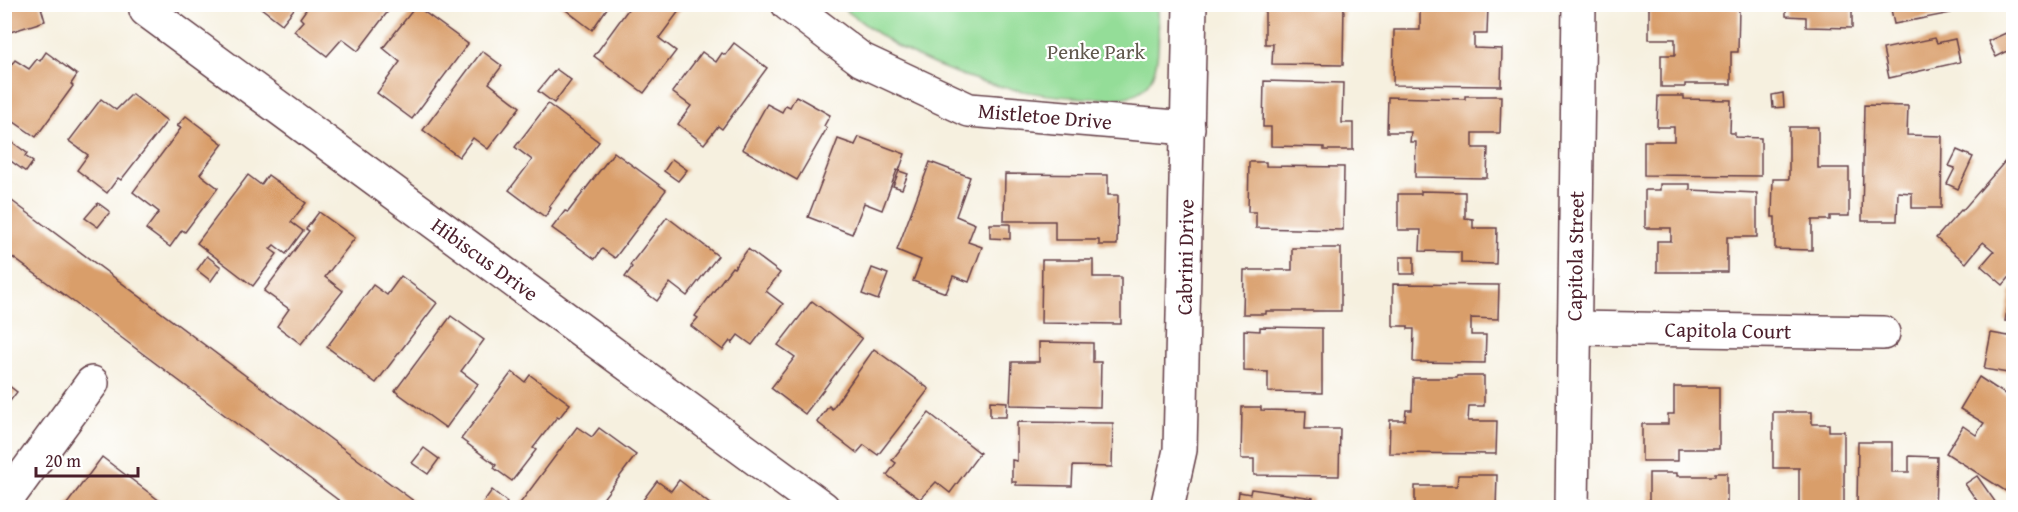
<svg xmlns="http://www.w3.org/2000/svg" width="2018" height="512" viewBox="0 0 2018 512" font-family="'Gentium Book Plus',serif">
<rect width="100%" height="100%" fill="#fff"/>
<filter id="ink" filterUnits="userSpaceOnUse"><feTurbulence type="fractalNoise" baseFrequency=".0167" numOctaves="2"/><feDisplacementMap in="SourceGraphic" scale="12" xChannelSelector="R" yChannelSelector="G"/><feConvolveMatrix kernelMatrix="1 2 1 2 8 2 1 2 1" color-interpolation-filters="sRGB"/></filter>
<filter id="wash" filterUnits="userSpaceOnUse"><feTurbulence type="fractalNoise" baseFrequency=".008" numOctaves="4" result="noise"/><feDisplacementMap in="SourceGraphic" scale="24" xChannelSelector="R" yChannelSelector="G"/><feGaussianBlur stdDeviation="1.35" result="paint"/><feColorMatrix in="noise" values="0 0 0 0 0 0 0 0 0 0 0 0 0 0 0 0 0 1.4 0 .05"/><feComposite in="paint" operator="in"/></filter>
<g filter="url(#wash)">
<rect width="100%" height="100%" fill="#f6f0df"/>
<path fill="#94dd98" stroke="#6f7e62" stroke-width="1.5" d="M838,5h320c0,23 5,66 -14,83 -16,14 -38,10 -57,10 -65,-2 -128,-19 -185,-49 -23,-12 -43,-30 -64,-44z"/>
<g id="blocks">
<g fill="#d99e6a">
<path d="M4,4h36l5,17 -41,13z"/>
<path d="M256,4h37l-2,3 3,2 -12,15z"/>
<path d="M310,4h72l7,6 -31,41 -16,-12 -15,17 -33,-25 9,-10 -3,-3z"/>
<path d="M558,4h52l-18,26z"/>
<path d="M632,4h47l3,3 -23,31 17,13 -32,42 -50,-37z"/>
<path d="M1265,4h79l-1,61 -71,-1 1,-20h-8z"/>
<path d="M1649,4l90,3 -1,45h-7v32h-46v3h-24v-32h14v-16h-26z"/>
<path d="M1786,4h66v24l-46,-1v-10l-20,-1z"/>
<path d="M1890,4h60l1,9 -57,11z"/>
<path d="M1420,5l68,1 -1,28h-13v14l28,1 -1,37 -108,-1 1,-55h26z"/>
<path d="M416,6l52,38 -56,75 -35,-26 23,-31 -17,-14z"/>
<path d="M2006,33l8,15 -18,9 -8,-16z"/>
<path d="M1935,38l2,5 18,-4 5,23 -71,16 -6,-29z"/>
<path d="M734,43l33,25 -45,61 -4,-3 -14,18 -26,-20 13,-18 -19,-14 30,-40 14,10 6,-9 3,2z"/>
<path d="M482,51l20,15 -13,17 31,24 -32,42 -15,-11 -14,19 -36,-27z"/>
<path d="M46,52l31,23 -6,9 2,2 -37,51 -32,-22v-41l11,-14 14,9 8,-10 3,2z"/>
<path d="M556,69l15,11 -17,23 -16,-12z"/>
<path d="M1264,81l79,2 -1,40h11v27h-29v-3l-53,-1v-19h-8z"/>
<path d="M1783,93l1,14 -11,1 -1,-13z"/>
<path d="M132,94l35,27 -46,59 -3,-2 -11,15 -30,-23 11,-15 -19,-14 32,-42 15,11z"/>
<path d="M796,96l34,19 -6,11 3,2 -30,52 -55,-31 25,-45 15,8 4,-7 4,2z"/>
<path d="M1465,96h36l-1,37h-27v15h15l-1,30 -72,-1 1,-35h-6l1,-10h-24l1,-35 77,2z"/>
<path d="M1658,96h26v3l47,1 -1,33h5v4l26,1v38l-117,-1v-34h30v-14h-17z"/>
<path d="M548,104l51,38 -50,65 2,1 -6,9 -36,-27 23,-30 -17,-13z"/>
<path d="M1864,105l44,1 -1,29 35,1 -1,72h-29v-15l-14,-1 -1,29h-35z"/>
<path d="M186,116l37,28 -23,30 18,14 -33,44 -3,-2 -12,17 -24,-18 13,-17 -26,-20 48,-64 -4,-2z"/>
<path d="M1789,127h29v41h31v48h-19v4h-18v30l-37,-1v-32h-3l1,-38h16z"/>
<path d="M859,137l46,17 -6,17 -2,-1 -15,40 -18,-7 -12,31 -44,-17 30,-78 17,6z"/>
<path d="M12,142l15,11 -2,3 8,6 -7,10 -22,-16v-3z"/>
<path d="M1957,150l16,7 -15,32 -11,-5 8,-16 -6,-2z"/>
<path d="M2014,151v121l-11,13 -22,-19 13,-15 -11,-9 -17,21 -30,-25 25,-28 1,1z"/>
<path d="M614,152l52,38 -51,68 -13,-9 -7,10 -43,-31 13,-17 3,1z"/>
<path d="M672,159l15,11 -9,11 -14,-10z"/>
<path d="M930,162l40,15 -14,39 19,8 -7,18 14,5 -13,35 -16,-6 -7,17 -33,-12 8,-21 -24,-10z"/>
<path d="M1249,162h17v4l78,1 -1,63 -87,-2v-16h-8z"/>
<path d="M899,171l9,3 -6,15 -9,-3z"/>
<path d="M1005,174l103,1v20h10l-1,50h-18v-5h-44v-19h-51z"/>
<path d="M248,175l13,10 7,-10 38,28 -15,19 12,9 -17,23 -12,-9 -4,4 7,5 -24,32 -56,-43z"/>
<path d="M1660,184h30v6l67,3v44h-30v35h-70v-31h14v-13h-26v-38h15z"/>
<path d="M1421,191l44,1v26l8,1v9h24l-1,36 -35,-1v-11l-41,-1 1,-21h-23v-36h23z"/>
<path d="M4,195l297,222 122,91h-74l-278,-208 -67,-49z"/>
<path d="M98,203l12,9 -12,15 -13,-9z"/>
<path d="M319,212l36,26 -30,39 18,14 -42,53 -24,-18 12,-17 -25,-18 45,-60 -3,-2z"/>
<path d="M667,217l51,39 -31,40 -17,-13 -13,18 -32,-24 7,-10 -2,-2z"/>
<path d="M990,224h20v15l-20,-1z"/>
<path d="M1292,248h49v63h-75v3h-23l1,-44h48z"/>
<path d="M748,249l32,24 -14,18 17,13 -31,41 -14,-10 -6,8 -2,-2 -7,9 -32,-24 7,-8 -3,-2 37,-49 2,1z"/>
<path d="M207,256l14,11 -10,14 -14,-11z"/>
<rect x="1400" y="257" width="14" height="17"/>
<path d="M1042,260h51v17h28v47l-80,-1z"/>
<path d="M872,268l16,6 -10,26 -16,-6z"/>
<path d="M401,276l36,27 -61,80 -49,-36 46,-62 14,10z"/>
<path d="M1393,284l106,1 -1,34 -27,-1v17h15l-1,28 -72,-1 1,-33h-6v-3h-15z"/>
<path d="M2011,290l3,1v31l-9,-1z"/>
<path d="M812,301l50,38 -57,75 -34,-26 24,-31 -17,-12z"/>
<path d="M451,316l33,24 -23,31 17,13 -32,44 -51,-37z"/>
<path d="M1260,327l62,1v65l-54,-1v-20l-24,-1v-41l16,1z"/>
<path d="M1991,333l23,4v37l-30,-5z"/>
<path d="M1039,342l54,1v19h8l-1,45 -90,-2 2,-43h27z"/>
<path d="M874,349l55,40 -51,66 -14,-10 -7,8 -40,-31 12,-16 3,3z"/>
<path d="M512,372l13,10 5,-7 40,29 -11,14 -2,-1 -24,31 3,2 -24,31 -18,-13 2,-3 -35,-26z"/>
<path d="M1457,376h27v30h-15l-1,15h29l-1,33 -107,-1 1,-33h15l1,-10h6l1,-32h44z"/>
<path d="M1979,377l35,23v81l-7,11 -61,-39 17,-27 13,9 8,-12 -24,-14z"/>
<path d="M4,382l13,10 -13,17z"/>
<path d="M1674,387h45v62h-41v12h-36v-37h26v-10h6z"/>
<path d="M990,401l17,1 -1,15h-16z"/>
<path d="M1242,407h19v3l45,1 -1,18h35l-1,47 -85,-1v-16h-13z"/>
<path d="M1773,412h39v12h17v7h15v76h-45v-39h-26z"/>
<path d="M929,413l51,40 -30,40 -14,-11 -16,17 -33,-24 9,-12 -4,-3z"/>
<path d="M1017,422l96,1 -1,44 -39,-1 -1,20 -56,-1v-3h-4v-22l5,1z"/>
<path d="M577,427l15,10 7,-9 37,27 -40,53h-75l-3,-2z"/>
<path d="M1858,442h34v30h17v-16l28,1 -2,51h-78z"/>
<path d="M424,448l15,11 -11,15 -16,-11z"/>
<path d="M102,457l67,51h-105z"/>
<path d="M1649,473h28v3h38v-3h12v35h-60v-5h-18z"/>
<path d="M1458,475h39l-1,33h-81v-22h42z"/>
<path d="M1977,476l19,27 -7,5h-7l-17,-24z"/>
<path d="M679,480l36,28h-78l20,-27 14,10z"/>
<path d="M1251,489l62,9 -1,10h-75l2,-16 11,2z"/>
<path d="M492,490l15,12 -4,6h-24z"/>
</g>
</g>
</g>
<g filter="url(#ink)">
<use href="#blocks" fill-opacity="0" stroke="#643e46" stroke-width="1.5"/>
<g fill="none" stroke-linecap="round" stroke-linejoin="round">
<g stroke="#643e46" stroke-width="36">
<g id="minor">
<path d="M150,4l-4,6 677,498"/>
<path d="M788,4l74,56 107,50 219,18"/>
<path d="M1574,328l309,5"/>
<path d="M4,503l88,-120"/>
<path d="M1167,508l13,-58 10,-446"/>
<path d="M1572,508l7,-504"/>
</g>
</g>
<use href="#minor" stroke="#fff" stroke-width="33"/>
</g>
</g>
<g text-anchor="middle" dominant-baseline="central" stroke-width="4.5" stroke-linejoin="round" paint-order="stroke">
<g font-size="21" fill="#60584c" stroke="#fff">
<text x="1096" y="51">Penke Park</text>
</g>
<g font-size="21" fill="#4a1f2b" stroke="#fff">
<text transform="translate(1045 116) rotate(5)">Mistletoe Drive</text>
<text transform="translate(1575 256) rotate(-89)">Capitola Street</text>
<text transform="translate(1185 257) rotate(-89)">Cabrini Drive</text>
<text transform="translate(485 259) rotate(36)">Hibiscus Drive</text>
<text transform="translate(1728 330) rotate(1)">Capitola Court</text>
</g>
</g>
<rect width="2018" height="512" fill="none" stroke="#fff" stroke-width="24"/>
<path d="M36 467v9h102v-9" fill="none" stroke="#4a1f2b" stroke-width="3"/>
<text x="45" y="467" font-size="18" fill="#4a1f2b" stroke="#ffffff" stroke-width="4.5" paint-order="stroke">20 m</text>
</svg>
